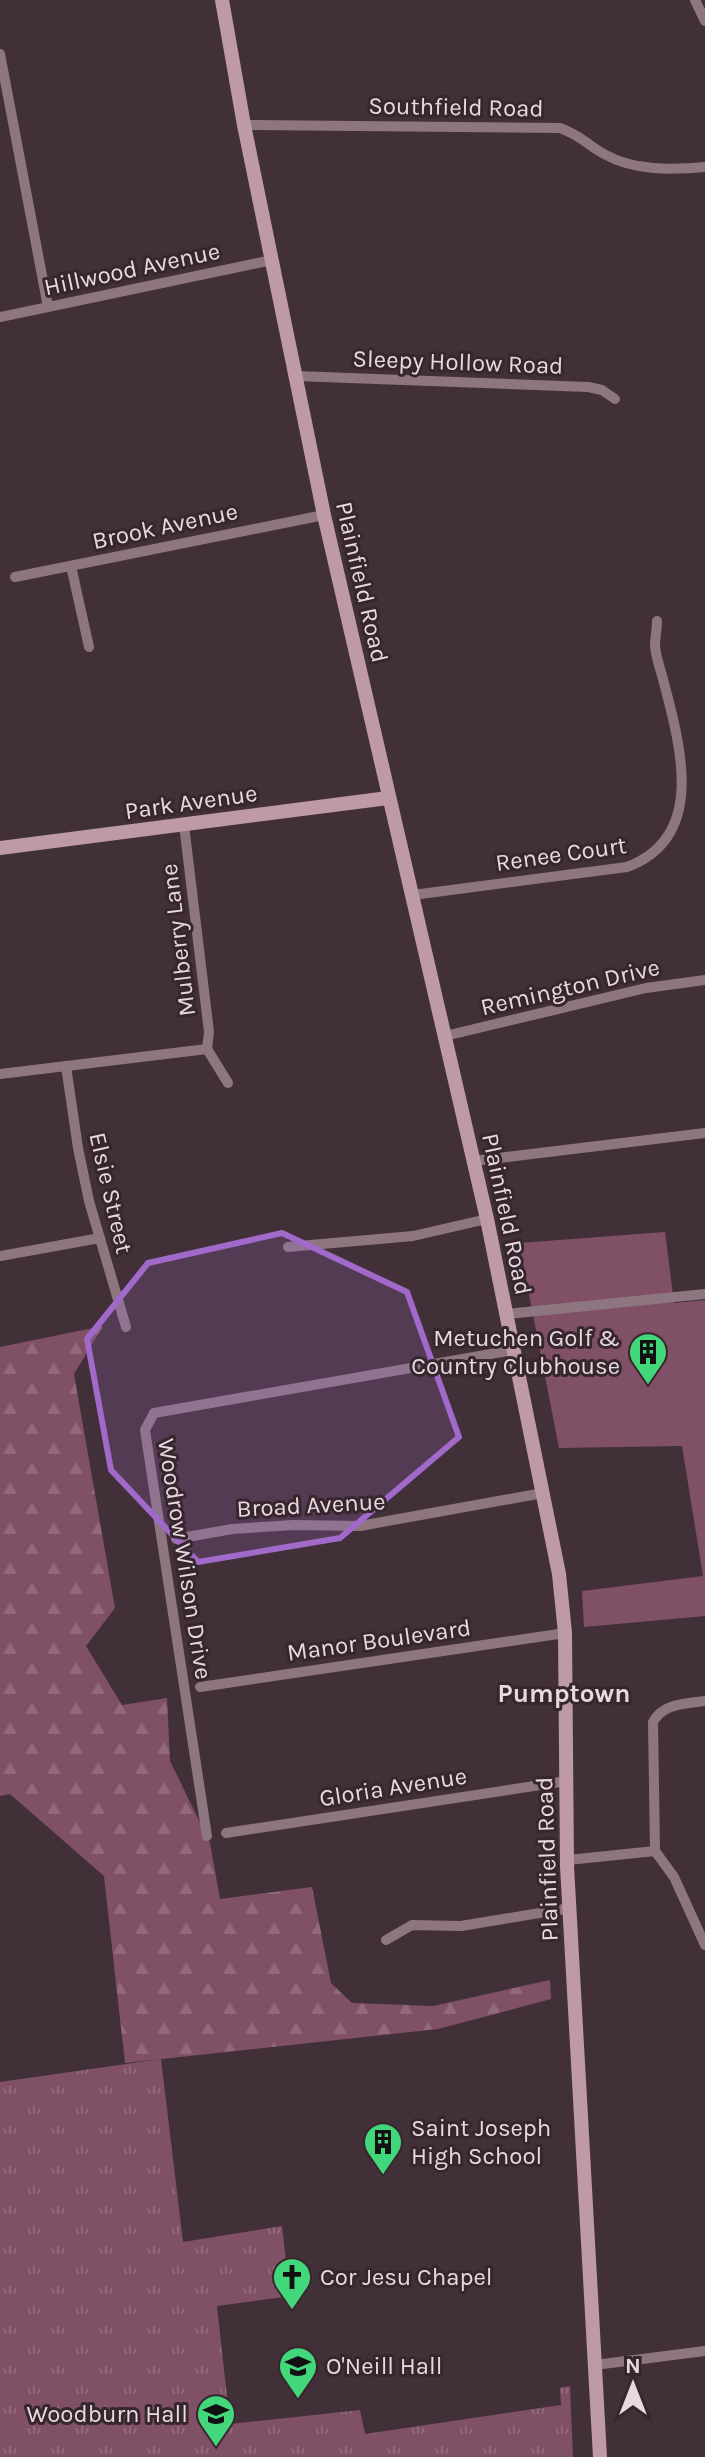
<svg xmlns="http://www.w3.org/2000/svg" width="705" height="2457" viewBox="0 0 705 2457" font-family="Karla,sans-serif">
<defs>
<pattern id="forest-firs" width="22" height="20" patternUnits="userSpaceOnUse" patternTransform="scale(2)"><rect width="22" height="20" fill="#805066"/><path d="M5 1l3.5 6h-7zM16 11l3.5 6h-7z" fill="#92697b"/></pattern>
<pattern id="park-tufts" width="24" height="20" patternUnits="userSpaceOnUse" patternTransform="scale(2)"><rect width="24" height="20" fill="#805066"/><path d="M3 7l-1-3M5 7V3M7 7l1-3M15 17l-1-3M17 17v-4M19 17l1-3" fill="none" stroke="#92697b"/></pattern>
</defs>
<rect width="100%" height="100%" fill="#423038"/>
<path fill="#805066" d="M665,1232l9,71 31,-3v316l-121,11 -2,-36 121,-15 -21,-130 -123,2 -40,-205z"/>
<path fill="url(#forest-firs)" d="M103,1326l-29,48 41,234 -29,38 36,59 45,-7 3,63 40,82 10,56 92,-12 19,96 21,20 81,3 117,-26 1,19 -113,30 -313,34 -21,-187 -94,-82 -10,2v-449z"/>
<path fill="url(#park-tufts)" d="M161,2059l22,183 99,-16 8,70 -73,10 13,118 130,-14 5,24 196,-29 -1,-17 10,-2 3,71h-573v-375z"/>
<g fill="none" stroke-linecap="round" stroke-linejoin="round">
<g stroke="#8d7680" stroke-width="10">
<path d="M695,0l10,21"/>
<path d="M0,54l48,253"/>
<path d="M244,125l316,3c22,8 26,16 44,26 30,17 68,16 101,13"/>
<path d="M0,317l272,-57"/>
<path d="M296,376l292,11 14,3 13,9"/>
<path d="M71,566l18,81"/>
<path d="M15,577l309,-62"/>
<path d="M413,895l214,-28c78,-29 55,-116 37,-184 -3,-12 -8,-25 -9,-37 0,-8 2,-16 2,-25"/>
<path d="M445,1036l201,-48 59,-8"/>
<path d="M207,1049l21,34"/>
<path d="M66,1066l12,82 11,53 37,126"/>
<path d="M0,1074l207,-25 2,-17 -25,-207"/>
<path d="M474,1161l231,-28"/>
<path d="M288,1247l125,-11 74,-17"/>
<path d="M0,1256l100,-18"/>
<path d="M507,1314l198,-20"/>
<path d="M176,1539l56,-10 61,-4 67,1 183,-33"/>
<path d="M200,1687l365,-54"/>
<path d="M226,1833l341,-52"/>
<path d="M207,1836l-62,-406 9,-17 360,-63"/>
<path d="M655,1851l-2,-129c10,-19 33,-18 52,-21"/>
<path d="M568,1860l87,-9 19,26 31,68"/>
<path d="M386,1940l26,-15 49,1 109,-18"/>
<path d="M595,2365l110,-14"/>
</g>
<g stroke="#be9aa9" stroke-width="14">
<path d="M222,0l22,125 80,390 163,704 72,355 6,59 2,233 33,591"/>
<path d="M0,848l388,-50"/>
</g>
</g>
<path fill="#a069ca" fill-opacity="0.2" stroke="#a069ca" stroke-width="6" stroke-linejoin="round" d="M282,1233l125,59 52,145 -119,101 -142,24 -87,-92 -24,-131 61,-76z"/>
<defs>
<g id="building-pin" transform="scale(2)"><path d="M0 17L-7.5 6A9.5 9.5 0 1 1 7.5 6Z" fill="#42d77b" stroke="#38262e"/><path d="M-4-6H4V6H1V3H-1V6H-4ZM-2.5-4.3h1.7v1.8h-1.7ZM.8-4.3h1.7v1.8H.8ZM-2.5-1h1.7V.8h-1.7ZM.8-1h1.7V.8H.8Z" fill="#111"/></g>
<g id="church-pin" transform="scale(2)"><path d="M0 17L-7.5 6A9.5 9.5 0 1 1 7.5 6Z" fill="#42d77b" stroke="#38262e"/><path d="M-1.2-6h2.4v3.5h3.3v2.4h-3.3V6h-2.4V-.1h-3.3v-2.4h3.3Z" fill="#111"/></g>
<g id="school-pin" transform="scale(2)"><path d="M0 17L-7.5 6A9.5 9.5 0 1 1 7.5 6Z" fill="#42d77b" stroke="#38262e"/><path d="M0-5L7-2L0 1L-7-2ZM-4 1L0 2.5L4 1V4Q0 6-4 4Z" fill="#111"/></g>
</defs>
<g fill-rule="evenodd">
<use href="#building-pin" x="648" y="1352"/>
<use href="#building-pin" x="383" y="2142"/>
<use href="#church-pin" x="292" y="2277"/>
<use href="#school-pin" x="298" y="2366"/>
<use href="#school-pin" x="216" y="2414"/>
</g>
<g text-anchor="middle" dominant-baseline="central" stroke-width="6" stroke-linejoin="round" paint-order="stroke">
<g font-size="24" fill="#e6dadf" stroke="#38262e">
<text transform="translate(456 107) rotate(1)">Southfield Road</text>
<text transform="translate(132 269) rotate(-12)">Hillwood Avenue</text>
<text transform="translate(458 362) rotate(2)">Sleepy Hollow Road</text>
<text transform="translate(165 526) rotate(-12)">Brook Avenue</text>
<text transform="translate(362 582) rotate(77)">Plainfield Road</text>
<text transform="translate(191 802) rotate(-8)">Park Avenue</text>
<text transform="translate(561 854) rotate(-8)">Renee Court</text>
<text transform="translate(178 940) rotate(-97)">Mulberry Lane</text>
<text transform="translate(570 987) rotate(-13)">Remington Drive</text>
<text transform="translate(111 1193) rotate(77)">Elsie Street</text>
<text transform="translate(507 1214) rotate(78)">Plainfield Road</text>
<text transform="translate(311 1505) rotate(-3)">Broad Avenue</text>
<text transform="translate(185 1559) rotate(81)">Woodrow Wilson Drive</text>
<text transform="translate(379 1640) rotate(-8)">Manor Boulevard</text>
<text transform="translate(393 1787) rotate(-9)">Gloria Avenue</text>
<text transform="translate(547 1859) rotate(-92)">Plainfield Road</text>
</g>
<g font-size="24" fill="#e6dadf" stroke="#38262e" text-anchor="start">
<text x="620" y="1338" text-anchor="end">Metuchen Golf &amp;<tspan x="620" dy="28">Country Clubhouse</tspan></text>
<text x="411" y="2128">Saint Joseph<tspan x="411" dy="28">High School</tspan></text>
<text x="320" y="2277">Cor Jesu Chapel</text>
<text x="326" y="2366">O'Neill Hall</text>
<text x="188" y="2414" text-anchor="end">Woodburn Hall</text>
</g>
<g font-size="26" font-weight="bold" fill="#e6dadf" stroke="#38262e">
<text x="564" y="1693">Pumptown</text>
</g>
</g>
<g transform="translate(633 2385)" stroke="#38262e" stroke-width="6" paint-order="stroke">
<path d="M0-6L14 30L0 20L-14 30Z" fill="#e6dadf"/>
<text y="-12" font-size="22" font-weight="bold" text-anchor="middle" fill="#e6dadf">N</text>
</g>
</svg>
